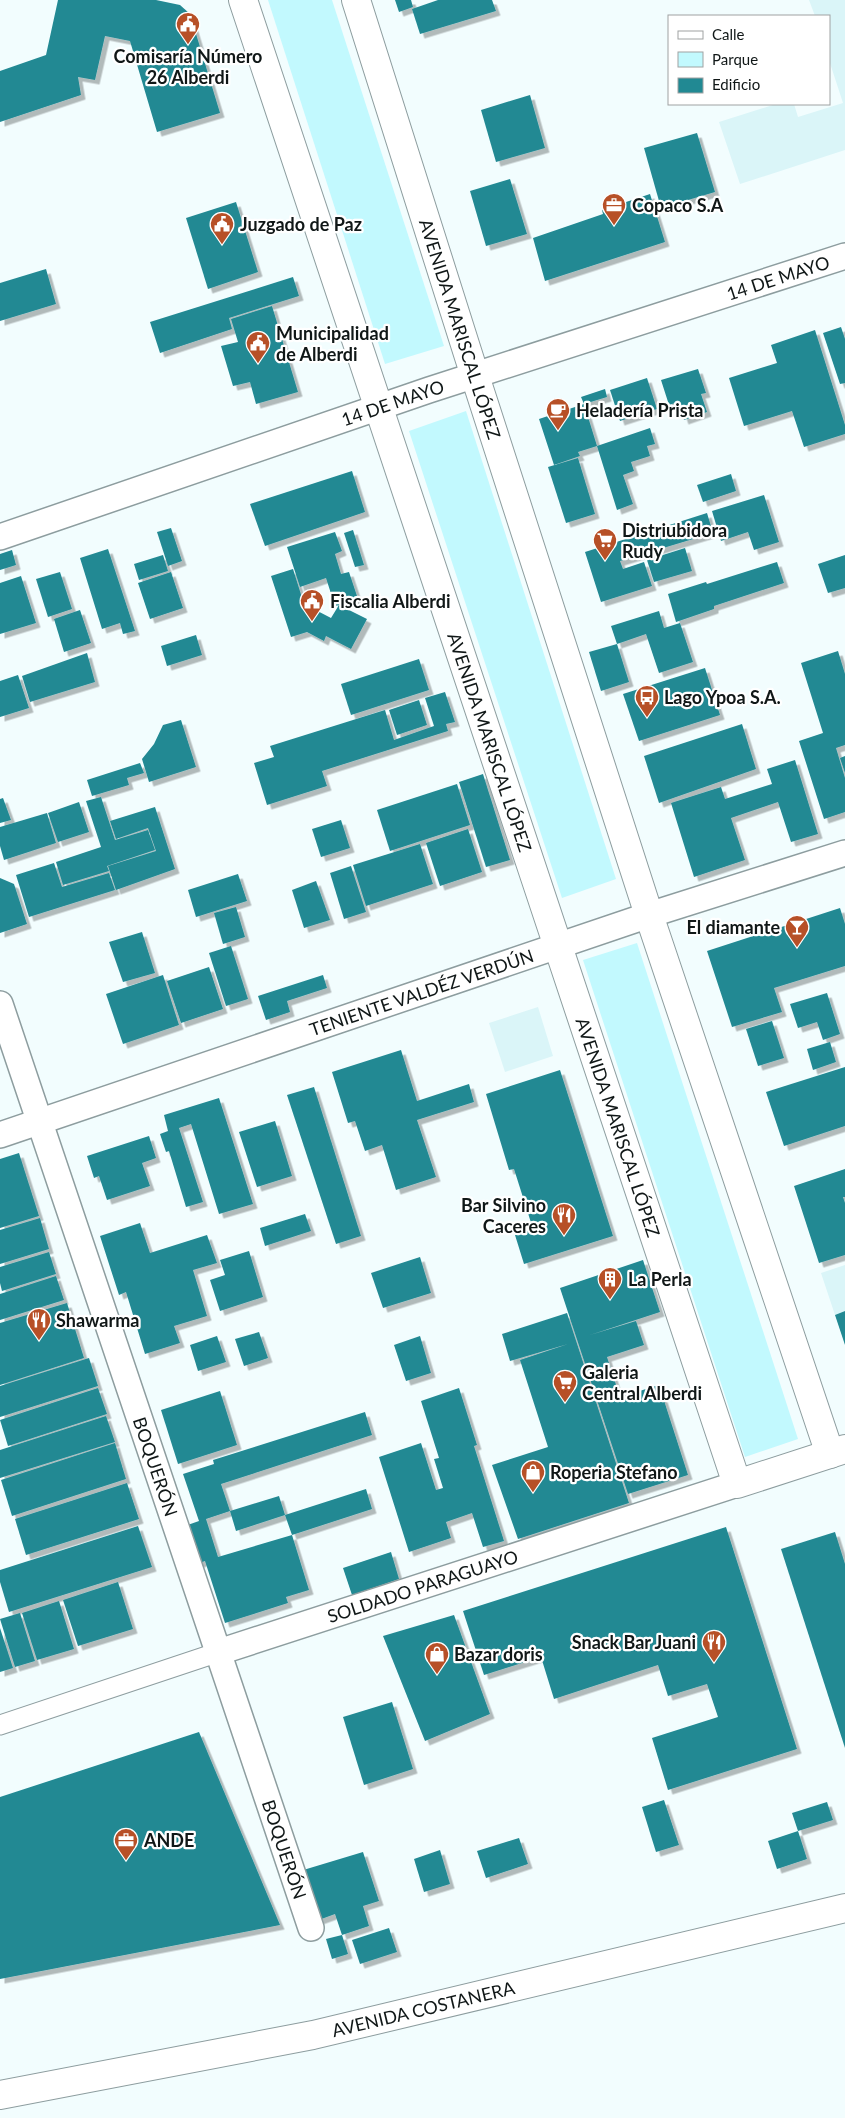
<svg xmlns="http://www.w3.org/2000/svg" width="845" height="2118" viewBox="0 0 845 2118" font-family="Lato,sans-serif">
<defs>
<filter id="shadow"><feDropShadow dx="4.5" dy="4.5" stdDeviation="0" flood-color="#0004"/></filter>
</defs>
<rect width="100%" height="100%" fill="#f2fdfe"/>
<g fill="#daf5f8">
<path d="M809,0h36v150l-105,34 -21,-62 57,-18h18l4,13 45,-14 -14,-43v-44h-14z"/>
<path d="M538,1007l15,49 -48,16 -16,-49z"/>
<path d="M845,1265v46l-10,4 -14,-42z"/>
</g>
<g fill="#c2f9fe">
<path d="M268,0h64l112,346 -59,18z"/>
<path d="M466,411l150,468 -54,19 -153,-467z"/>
<path d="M637,943l161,496 -53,18 -162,-497z"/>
</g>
<g fill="#218993" filter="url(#shadow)">
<path d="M58,0h98l24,5 10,9 30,99 -63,19 -27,-91 -25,-5 -10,44 -17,-3 3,18 -81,27v-51l46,-16z"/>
<path d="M395,0h16l2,7 -14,5z"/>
<path d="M438,0h54l4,11 -76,23 -8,-25z"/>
<path d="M530,95l15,53 -49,14 -15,-52z"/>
<path d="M697,133l18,59 -54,16 -17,-60z"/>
<path d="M510,179l17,55 -41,12 -16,-55z"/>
<path d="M650,194l15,48 -120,39 -12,-43 70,-24 -1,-4z"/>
<path d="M236,202l22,70 -50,17 -22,-71z"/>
<path d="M46,269l10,35 -56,17v-38z"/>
<path d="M293,277l6,19 -70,22 3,11 -72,24 -10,-31z"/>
<path d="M272,306l26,86 -42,12 -6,-22 -17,4 -12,-40 17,-4 -7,-23z"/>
<path d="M841,327l4,12v44l-5,1 -17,-51z"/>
<path d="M815,330l30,95v9l-41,13 -12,-36 -48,15 -15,-48 48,-15 -6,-18z"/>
<path d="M698,369l8,24 -5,1 6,18 -23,8 -6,-18 -9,3 -8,-25z"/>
<path d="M647,378l10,31 -37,12 -10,-31z"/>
<path d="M605,389l2,8 -23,7 13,42 -19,6 2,4 -26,9 -15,-46 45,-15 -3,-7z"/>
<path d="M650,428l5,16 -8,2 3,10 -19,6 3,9 -11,4 10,29 -16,6 -20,-64z"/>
<path d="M578,458l17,56 -29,9 -18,-56z"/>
<path d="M352,471l13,41 -100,34 -15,-42z"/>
<path d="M731,474l5,17 -33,11 -6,-17z"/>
<path d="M764,495l15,47 -25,8 -6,-18 -27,9 -9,-30z"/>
<path d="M707,513l6,20 -93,28 3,8 21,-7 8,24 -51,16 -16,-50z"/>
<path d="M171,528l11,33 -14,5 -11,-34z"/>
<path d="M353,530l11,35 -9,2 -11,-34z"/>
<path d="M335,532l7,19 -7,3 6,20 8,-2 9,27 -19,6 28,14 -16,30 -25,-13 -2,5 -17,-9 -16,5 -20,-61 22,-7 11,35 27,14 8,-13 -4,1 -9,-28 -26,9 -13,-40z"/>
<path d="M685,548l7,23 -38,11 -7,-22z"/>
<path d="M108,549l27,82 -12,3 -3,-11 -18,6 -22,-71z"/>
<path d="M12,550l4,15 -16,5v-16z"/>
<path d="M163,555l5,16 -29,9 -5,-16z"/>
<path d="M845,555v33l-17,5 -10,-29z"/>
<path d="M777,562l7,21 -70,23v3l-38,13 -8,-28 38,-12 1,2z"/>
<path d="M60,572l12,37 -24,8 -12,-38z"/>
<path d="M171,572l12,36 -33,11 -12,-36z"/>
<path d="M21,576l15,47 -36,11v-51z"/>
<path d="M80,610l11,33 -27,9 -10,-33z"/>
<path d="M659,611l5,17 16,-5 13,39 -34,11 -13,-39 -29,10 -6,-18z"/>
<path d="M196,635l6,20 -35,11 -6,-20z"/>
<path d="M617,644l12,38 -28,9 -12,-39z"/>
<path d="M838,651l7,23v71l-9,3 9,30v34l-21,7 -25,-78 24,-8 -22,-70z"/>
<path d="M87,653l8,29 -65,20 -8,-26z"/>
<path d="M419,659l10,31 -78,25 -10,-31z"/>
<path d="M705,668l15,47 -81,26 -16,-47z"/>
<path d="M18,675l11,33 -29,9v-36z"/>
<path d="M445,692l10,30 -9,2 2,7 -126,40 5,15 -60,19 -13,-42 20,-6 -4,-11 115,-36 9,30 40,-14 -9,-28z"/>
<path d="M419,700l8,25 -30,10 -8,-25z"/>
<path d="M181,720l15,47 -47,15 -7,-23 12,-15 9,-19z"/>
<path d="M742,724l14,45 -97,34 -15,-47z"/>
<path d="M845,756v17l-5,-15z"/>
<path d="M795,760l23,74 -27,8 -13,-40 -47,16 14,42 -51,17 -23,-74 50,-16 4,12 47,-15 -5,-15z"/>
<path d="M140,763l4,10 -17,5 2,7 -37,11 -5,-16z"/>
<path d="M483,774l27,86 -24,7 -27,-85z"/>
<path d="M457,784l13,41 -80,26 -13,-41z"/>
<path d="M101,797l14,43 33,-10 7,20 -48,16 2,5 -46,14 -7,-23 45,-15 -15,-46z"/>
<path d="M3,798l8,22 -11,3v-24z"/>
<path d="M79,802l10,30 -31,10 -10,-29z"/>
<path d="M155,807l20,62 -59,21 -8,-24 48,-15 -8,-23 -32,11 -6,-18z"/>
<path d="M47,813l9,30 -52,17 -4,-14v-19z"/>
<path d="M341,820l9,28 -29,9 -9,-28z"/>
<path d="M468,829l14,43 -42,14 -14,-43z"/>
<path d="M420,844l13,40 -67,22 -13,-41z"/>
<path d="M54,863l8,24 47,-14 6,17 -86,27 -13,-42z"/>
<path d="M351,866l15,46 -22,7 -14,-46z"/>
<path d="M238,874l9,27 -51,16 -8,-27z"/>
<path d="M0,878l14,6 13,40 -27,9z"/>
<path d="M316,881l14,39 -26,8 -12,-38z"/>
<path d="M236,907l9,30 -22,7 -9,-31z"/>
<path d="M840,908l5,16v42l-71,22 8,24 -50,15 -25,-76z"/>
<path d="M142,932l13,41 -32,9 -14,-40z"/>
<path d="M231,946l17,53 -22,7 -17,-53z"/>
<path d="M209,967l14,42 -42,14 -14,-42z"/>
<path d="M163,975l16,50 -56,19 -17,-50z"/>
<path d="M323,975l4,13 -40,13 3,11 -24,8 -8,-24z"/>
<path d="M827,993l13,41 -17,6 -6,-18 -19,6 -8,-24z"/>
<path d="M772,1021l12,37 -26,8 -12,-37z"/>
<path d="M830,1042l6,20 -23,8 -6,-21z"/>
<path d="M401,1050l16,51 52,-17 5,18 -57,18 19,57 -40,13 -14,-45 -17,6 -10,-30 -7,2 -16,-51z"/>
<path d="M845,1067v59l-61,20 -18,-54z"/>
<path d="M560,1070l53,166 -89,28 -9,-29 18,-6 -19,-60 -5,1 -23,-76z"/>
<path d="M314,1087l47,149 -25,8 -49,-149z"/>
<path d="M219,1098l34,106 -34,10 -28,-90 -12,4 24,74 -17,5 -17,-56 -3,1 -6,-18 8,-3 -4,-16z"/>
<path d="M275,1121l17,55 -35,11 -18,-55z"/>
<path d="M149,1136l7,22 -14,5 8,23 -43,14 -8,-24 -5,2 -7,-22z"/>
<path d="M19,1153l20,63 -39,12v-69z"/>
<path d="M845,1169v28h-2l2,6v52l-26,8 -25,-77z"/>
<path d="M305,1214l6,17 -46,15 -5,-18z"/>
<path d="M40,1218l9,31 -49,15v-34z"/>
<path d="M140,1223l10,30 57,-18 10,28 -24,7 14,46 -33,10 6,17 -35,11 -19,-62 -7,3 -19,-59z"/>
<path d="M249,1251l14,46 -43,14 -10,-31 15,-5 -5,-15z"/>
<path d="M49,1252l7,22 -54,17 -2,-8v-16z"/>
<path d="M420,1257l11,36 -48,15 -12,-35z"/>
<path d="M643,1260l17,52 -70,23 46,-14 8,24 -37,12 13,40 39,-12 29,90 -60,19 -68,-206z"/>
<path d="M56,1276l8,24 -64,20v-26z"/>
<path d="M67,1303l17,55 -84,27v-62z"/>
<path d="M845,1311v34l-10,-30z"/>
<path d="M567,1313l62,190 -111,36 -26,-74 56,-18 -28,-87 48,-16 -58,17 -8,-27z"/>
<path d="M259,1332l9,26 -24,8 -9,-27z"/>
<path d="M217,1336l9,26 -28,9 -8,-26z"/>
<path d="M420,1336l11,37 -25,8 -12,-36z"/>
<path d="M89,1358l9,28 -98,31v-31z"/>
<path d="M98,1388l9,26 -99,32 -8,-26z"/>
<path d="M459,1388l18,57 -3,1 30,95 -21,6 -11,-34 -26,9 5,16 -42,14 -30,-95 42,-14 15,47 7,-2 -9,-29 5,-1 -18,-57z"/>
<path d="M220,1391l17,54 -59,19 -17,-54z"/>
<path d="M365,1412l7,23 -151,49 9,27 -24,8 12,38 74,-22 -7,-20 81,-26 6,20 -80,26 17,55 -23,7 2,6 -63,20 -20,-62 -11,4 -12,-38 17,-6 -16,-47 31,-10 -1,-4z"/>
<path d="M106,1416l9,26 -115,36v-28z"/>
<path d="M115,1443l11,36 -114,37 -11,-36z"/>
<path d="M127,1483l12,36 -113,36 -11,-36z"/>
<path d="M279,1496l6,19 -49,16 -6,-20z"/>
<path d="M138,1526l14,41 -143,45 -9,-30v-12z"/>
<path d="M726,1527l71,222 -129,41 -16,-52 66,-21 -11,-33 -39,12 -10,-31 -104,34 -13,-42 -57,18 -21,-64z"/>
<path d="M835,1532l10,32v184l-64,-199z"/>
<path d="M391,1552l8,27 -47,16 -9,-27z"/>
<path d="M118,1582l15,47 -55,17 -15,-46z"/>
<path d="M59,1601l15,48 -37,11 -15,-47z"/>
<path d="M20,1613l15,48 -20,6 -15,-48z"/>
<path d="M454,1615l36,99 -65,27 -42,-105z"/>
<path d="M0,1628l13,40 -13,4z"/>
<path d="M392,1702l21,67 -49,16 -21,-68z"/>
<path d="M199,1732l81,193 -280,54v-182z"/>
<path d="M664,1800l15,45 -23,7 -14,-45z"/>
<path d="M827,1802l6,18 -35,11 9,28 -30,10 -9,-28 30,-10 -6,-18z"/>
<path d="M519,1838l9,26 -42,14 -9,-27z"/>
<path d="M440,1850l10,34 -26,8 -10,-33z"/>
<path d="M363,1852l16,49 -16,5 6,20 -27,9 -7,-21 -19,7 -16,-50z"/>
<path d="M389,1928l8,24 -37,12 -8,-24z"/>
<path d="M342,1935l6,19 -16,5 -6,-20z"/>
</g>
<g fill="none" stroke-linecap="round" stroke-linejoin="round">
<g stroke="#8d9d9f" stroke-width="21">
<path id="pedestrian" d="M0,1725l219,-73"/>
</g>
<g stroke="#8d9d9f" stroke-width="28">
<g id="minor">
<path id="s1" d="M0,537l429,-147 416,-134"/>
<path id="s2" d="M0,1004l311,924"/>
<path id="s3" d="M0,1135l649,-220 196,-62"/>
<path id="s4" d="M219,1652l518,-168"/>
</g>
</g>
<g stroke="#8d9d9f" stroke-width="30">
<g id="tertiary">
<path id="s5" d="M243,0l494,1484 108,-35"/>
<path id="s6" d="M356,0l119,376 174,539 181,539"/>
<path id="s7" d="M0,2095l313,-60 532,-127"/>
</g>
</g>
<use href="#pedestrian" stroke="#fff" stroke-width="19"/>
<use href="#minor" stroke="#fff" stroke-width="25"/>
<use href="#tertiary" stroke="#fff" stroke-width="28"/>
</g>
<defs>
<g id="civic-pin" transform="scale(1.25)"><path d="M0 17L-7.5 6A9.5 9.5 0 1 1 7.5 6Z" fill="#b75027" stroke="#fff"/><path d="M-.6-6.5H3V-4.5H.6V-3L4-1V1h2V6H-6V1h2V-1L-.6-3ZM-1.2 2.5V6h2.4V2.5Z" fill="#fff"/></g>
<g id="office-pin" transform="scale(1.25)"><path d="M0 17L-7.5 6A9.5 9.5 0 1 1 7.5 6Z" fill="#b75027" stroke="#fff"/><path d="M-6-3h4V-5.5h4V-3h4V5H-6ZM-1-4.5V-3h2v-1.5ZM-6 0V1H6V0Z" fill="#fff"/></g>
<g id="cafe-pin" transform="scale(1.25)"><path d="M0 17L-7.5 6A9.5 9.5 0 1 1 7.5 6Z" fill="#b75027" stroke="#fff"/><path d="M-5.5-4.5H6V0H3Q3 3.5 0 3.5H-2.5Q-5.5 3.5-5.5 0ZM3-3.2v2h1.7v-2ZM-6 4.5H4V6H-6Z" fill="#fff"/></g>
<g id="supermarket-pin" transform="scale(1.25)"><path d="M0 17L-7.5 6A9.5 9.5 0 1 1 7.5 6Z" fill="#b75027" stroke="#fff"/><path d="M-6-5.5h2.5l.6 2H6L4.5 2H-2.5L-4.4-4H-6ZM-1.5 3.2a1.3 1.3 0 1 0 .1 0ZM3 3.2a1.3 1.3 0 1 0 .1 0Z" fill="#fff"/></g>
<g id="bus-pin" transform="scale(1.25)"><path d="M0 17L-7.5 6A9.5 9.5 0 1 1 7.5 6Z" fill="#b75027" stroke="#fff"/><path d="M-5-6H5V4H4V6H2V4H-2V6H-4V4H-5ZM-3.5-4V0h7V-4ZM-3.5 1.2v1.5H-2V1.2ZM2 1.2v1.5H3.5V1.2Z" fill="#fff"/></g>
<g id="bar-pin" transform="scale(1.25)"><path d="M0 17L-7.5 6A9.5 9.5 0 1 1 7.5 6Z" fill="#b75027" stroke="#fff"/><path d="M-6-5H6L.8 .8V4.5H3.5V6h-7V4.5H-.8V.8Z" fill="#fff"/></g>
<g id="restaurant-pin" transform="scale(1.25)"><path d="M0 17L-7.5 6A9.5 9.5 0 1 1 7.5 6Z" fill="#b75027" stroke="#fff"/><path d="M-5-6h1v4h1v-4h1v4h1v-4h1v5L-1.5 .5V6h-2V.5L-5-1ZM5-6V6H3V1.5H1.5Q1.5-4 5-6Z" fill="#fff"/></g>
<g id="building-pin" transform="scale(1.25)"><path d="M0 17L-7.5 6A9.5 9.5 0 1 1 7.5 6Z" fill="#b75027" stroke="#fff"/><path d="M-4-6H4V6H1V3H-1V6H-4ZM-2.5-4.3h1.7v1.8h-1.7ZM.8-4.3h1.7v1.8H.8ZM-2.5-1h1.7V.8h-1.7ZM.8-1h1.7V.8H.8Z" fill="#fff"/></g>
<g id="shop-pin" transform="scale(1.25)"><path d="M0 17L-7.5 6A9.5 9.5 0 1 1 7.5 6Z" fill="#b75027" stroke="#fff"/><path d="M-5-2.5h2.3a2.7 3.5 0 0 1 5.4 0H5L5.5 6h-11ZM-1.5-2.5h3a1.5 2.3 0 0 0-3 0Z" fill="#fff"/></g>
</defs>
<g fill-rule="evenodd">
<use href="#civic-pin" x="188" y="24"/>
<use href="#office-pin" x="614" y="205"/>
<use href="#civic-pin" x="222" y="224"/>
<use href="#civic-pin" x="258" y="343"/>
<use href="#cafe-pin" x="558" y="410"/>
<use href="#supermarket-pin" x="605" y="540"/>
<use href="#civic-pin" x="312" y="601"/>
<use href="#bus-pin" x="647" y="697"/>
<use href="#bar-pin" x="797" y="927"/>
<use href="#restaurant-pin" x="564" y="1215"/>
<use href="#building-pin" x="610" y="1279"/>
<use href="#restaurant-pin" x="39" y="1320"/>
<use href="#supermarket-pin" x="565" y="1382"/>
<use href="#shop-pin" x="533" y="1472"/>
<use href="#restaurant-pin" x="714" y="1642"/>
<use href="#shop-pin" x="437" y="1654"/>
<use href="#office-pin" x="126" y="1840"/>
</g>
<g text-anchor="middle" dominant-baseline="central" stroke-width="4.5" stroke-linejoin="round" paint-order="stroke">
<g font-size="18" font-weight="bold" fill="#101717" stroke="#fff" text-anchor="start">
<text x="188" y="56" text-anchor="middle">Comisaría Número<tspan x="188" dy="21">26 Alberdi</tspan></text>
<text x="632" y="205">Copaco S.A</text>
<text x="240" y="224">Juzgado de Paz</text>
<text x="276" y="333">Municipalidad<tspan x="276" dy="21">de Alberdi</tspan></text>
<text x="576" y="410">Heladería Prista</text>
<text x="622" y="530">Distriubidora<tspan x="622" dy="21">Rudy</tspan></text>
<text x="330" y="601">Fiscalia Alberdi</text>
<text x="664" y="697">Lago Ypoa S.A.</text>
<text x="780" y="927" text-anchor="end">El diamante</text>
<text x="546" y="1205" text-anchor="end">Bar Silvino<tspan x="546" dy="21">Caceres</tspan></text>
<text x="628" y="1279">La Perla</text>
<text x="56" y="1320">Shawarma</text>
<text x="582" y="1372">Galeria<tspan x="582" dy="21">Central Alberdi</tspan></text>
<text x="550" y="1472">Roperia Stefano</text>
<text x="696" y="1642" text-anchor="end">Snack Bar Juani</text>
<text x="454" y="1654">Bazar doris</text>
<text x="144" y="1840">ANDE</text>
</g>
<g font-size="18" fill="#101717" stroke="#fff">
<text stroke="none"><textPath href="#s1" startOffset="820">14 DE MAYO</textPath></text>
<text stroke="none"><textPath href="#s6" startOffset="345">AVENIDA MARISCAL LÓPEZ</textPath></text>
<text stroke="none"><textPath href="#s1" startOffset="415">14 DE MAYO</textPath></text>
<text stroke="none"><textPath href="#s5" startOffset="782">AVENIDA MARISCAL LÓPEZ</textPath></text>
<text stroke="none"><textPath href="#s3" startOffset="445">TENIENTE VALDÉZ VERDÚN</textPath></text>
<text stroke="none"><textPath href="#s5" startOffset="1188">AVENIDA MARISCAL LÓPEZ</textPath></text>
<text stroke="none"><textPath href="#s2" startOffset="488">BOQUERÓN</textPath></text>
<text stroke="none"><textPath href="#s4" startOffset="214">SOLDADO PARAGUAYO</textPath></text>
<text stroke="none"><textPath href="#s2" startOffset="892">BOQUERÓN</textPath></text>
<text stroke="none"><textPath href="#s7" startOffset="432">AVENIDA COSTANERA</textPath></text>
</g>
</g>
<rect x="668" y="15" width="162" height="90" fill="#ffffff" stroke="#9fa2a2"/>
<rect x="678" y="31" width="25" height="8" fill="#ffffff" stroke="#9fa2a2"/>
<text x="712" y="40" font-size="15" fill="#101717">Calle</text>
<rect x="678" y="52" width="25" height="15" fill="#c2f9fe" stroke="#9fa2a2"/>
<text x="712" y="65" font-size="15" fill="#101717">Parque</text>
<rect x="678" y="78" width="25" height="15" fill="#218993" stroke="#9fa2a2"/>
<text x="712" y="90" font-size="15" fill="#101717">Edificio</text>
</svg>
